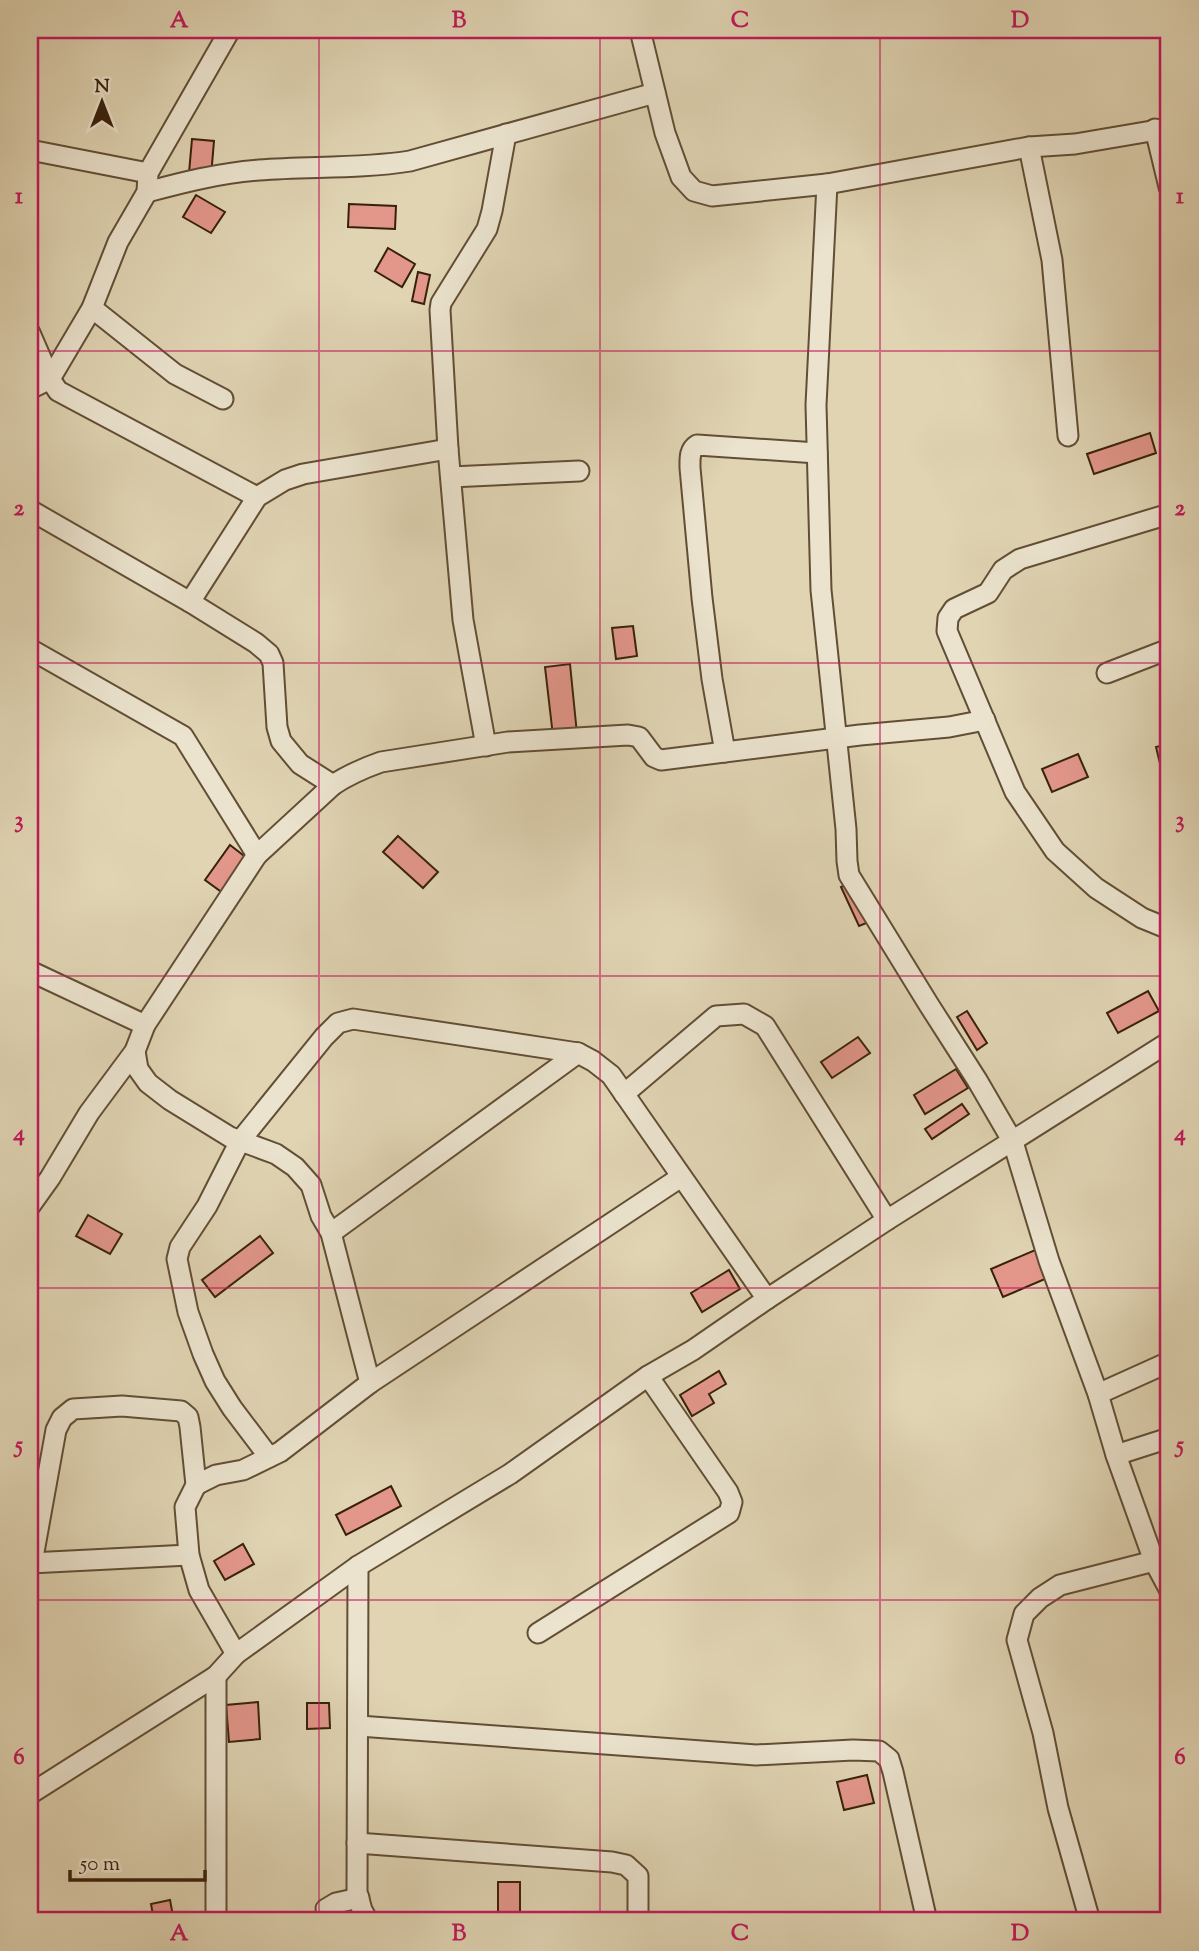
<svg xmlns="http://www.w3.org/2000/svg" width="1199" height="1951" viewBox="0 0 1199 1951" font-family="'Sorts Mill Goudy',serif">
<rect width="100%" height="100%" fill="#e0d4b3"/>
<filter id="stains"><feTurbulence type="fractalNoise" baseFrequency=".00286" numOctaves="4"/><feColorMatrix values="0 0 0 0 .2 0 0 0 0 .09 0 0 0 0 .02 0 0 0 .5 -.17"/></filter>
<radialGradient id="worn" r=".72"><stop offset=".6" stop-color="#630" stop-opacity="0"/><stop offset="1" stop-color="#630" stop-opacity=".3"/></radialGradient>
<g fill="#e3978b" stroke="#38210b" stroke-width="2">
<path d="M192,139l22,2 -3,35 -22,-3z"/>
<path d="M196,195l29,17 -14,21 -28,-16z"/>
<path d="M349,204l47,2 -1,23 -47,-2z"/>
<path d="M388,248l27,16 -13,23 -27,-16z"/>
<path d="M418,272l12,3 -6,29 -12,-3z"/>
<path d="M1150,433l6,20 -62,21 -7,-20z"/>
<path d="M633,626l4,30 -21,3 -4,-31z"/>
<path d="M570,664l7,70 -24,2 -8,-69z"/>
<path d="M1169,744v31l-6,1 -7,-29z"/>
<path d="M1078,754l10,23 -36,15 -10,-23z"/>
<path d="M398,836l40,36 -15,16 -40,-36z"/>
<path d="M230,845l22,17 -25,34 -22,-16z"/>
<path d="M852,882l17,40 -10,4 -18,-39z"/>
<path d="M1148,991l11,20 -41,22 -11,-20z"/>
<path d="M967,1011l20,32 -10,7 -20,-33z"/>
<path d="M858,1037l12,16 -38,25 -11,-16z"/>
<path d="M956,1069l12,19 -43,26 -11,-19z"/>
<path d="M962,1104l7,10 -37,25 -7,-10z"/>
<path d="M88,1215l34,19 -12,20 -34,-18z"/>
<path d="M260,1236l13,17 -58,44 -13,-17z"/>
<path d="M1040,1248l12,28 -49,21 -12,-28z"/>
<path d="M729,1270l11,19 -38,23 -11,-19z"/>
<path d="M719,1371l7,13 -17,10 5,9 -22,13 -12,-21z"/>
<path d="M391,1486l10,20 -55,29 -10,-20z"/>
<path d="M243,1544l11,20 -29,16 -11,-19z"/>
<path d="M258,1702l2,37 -31,3 -3,-37z"/>
<path d="M307,1703h22l1,25 -23,1z"/>
<path d="M867,1775l7,28 -30,7 -7,-28z"/>
<rect x="498" y="1882" width="22" height="39"/>
<path d="M170,1900l4,21h-20l-3,-17z"/>
</g>
<g fill="none" stroke-linecap="round" stroke-linejoin="round">
<g stroke="#624e35" stroke-width="23">
<g id="minor">
<path d="M640,30l25,103 16,44 13,14 18,5 115,-12 202,-37 46,-3 94,-16"/>
<path d="M1155,129l14,58"/>
<path d="M1029,147l23,113 16,176"/>
<path d="M30,150l118,23"/>
<path d="M827,184l-11,221 5,185 25,239 1,32 2,14 80,130 48,75 36,62 36,119 49,133 18,61 38,106 15,28"/>
<path d="M147,192c37,-10 73,-19 112,-22 50,-4 101,-1 151,-9l245,-68"/>
<path d="M92,308l83,66 48,25"/>
<path d="M30,333l20,46 8,12 199,106"/>
<path d="M30,389l20,-10 42,-71 26,-66 29,-50 1,-19 82,-143"/>
<path d="M451,477l128,-6"/>
<path d="M30,510l160,92 66,41 13,11 4,9 4,64 4,14 19,23 33,21"/>
<path d="M1169,514l-149,45 -17,11 -15,23 -34,16 -6,9 -1,13 68,161 40,59 41,37 46,30 27,11"/>
<path d="M190,602l67,-105 28,-17 18,-6 145,-25"/>
<path d="M30,649l153,87 74,119"/>
<path d="M1107,673l62,-24"/>
<path d="M486,746l-23,-126 -15,-171 -8,-139 1,-7 46,-74 5,-18 14,-77"/>
<path d="M725,752l-13,-73 -10,-81 -12,-130c0,-9 -1,-18 7,-23l120,8"/>
<path d="M30,971l115,54"/>
<path d="M135,1051l3,18 10,14 22,17 60,37 46,17 19,13 16,18 10,31 10,17 39,150"/>
<path d="M624,1094l92,-78 28,-2 21,12 122,194"/>
<path d="M30,1206l20,-28 39,-65 46,-62 10,-26 112,-170 76,-70c15,-10 31,-17 48,-23l127,-20 120,-7 11,2 15,20 7,3 199,-25 89,-8 36,-7"/>
<path d="M331,1233l247,-180 15,8 18,14 156,224"/>
<path d="M1098,1394l71,-32"/>
<path d="M1116,1455l53,-17"/>
<path d="M269,1457l-37,-49 -17,-27 -12,-27 -15,-42 -11,-53 3,-12 27,-41 33,-65 84,-104 14,-14 15,-4 225,34"/>
<path d="M196,1485l20,-10 27,-5 37,-18 90,-69 311,-206"/>
<path d="M30,1563l159,-8"/>
<path d="M32,1563l24,-133 6,-12 11,-9 49,-3 59,5 7,6 2,10 6,58 -11,22 4,48 10,35 37,64"/>
<path d="M358,1566l-1,326 5,18 6,11"/>
<path d="M538,1633l191,-120 3,-11 -4,-10 -80,-116"/>
<path d="M216,1676v245"/>
<path d="M359,1726l397,29 97,-5 26,1 10,8 4,13 34,149"/>
<path d="M30,1794l186,-118 20,-22 122,-88 152,-92 138,-98 45,-26 74,-51 120,-79 282,-178"/>
<path d="M357,1843l255,19 14,3 12,11v45"/>
<path d="M328,1921l-2,-12 10,-6 23,-5"/>
<path d="M1090,1921l-32,-113 -15,-75 -26,-93 7,-26 16,-16 20,-13 94,-24"/>
</g>
</g>
<use href="#minor" stroke="#ebe3ce" stroke-width="19"/>
</g>
<path fill="none" stroke="#c2185b" stroke-width="2" stroke-opacity="0.55" d="M319,30v1891M600,30v1891M880,30v1891M30,351h1139M30,663h1139M30,976h1139M30,1288h1139M30,1600h1139"/>
<rect width="1199" height="1951" fill="none" stroke="#e0d4b3" stroke-width="77"/>
<g transform="translate(102 102)" stroke="#ebe3ce" stroke-width="5" paint-order="stroke">
<path d="M0-5L12 26L0 18L-12 26Z" fill="#38210b"/>
<text y="-10" font-size="19" font-weight="bold" text-anchor="middle" fill="#38210b">N</text>
</g>
<path d="M70 1870v10h135v-10" fill="none" stroke="#38210b" stroke-width="3.5"/>
<text x="80" y="1870" font-size="21" fill="#38210b" stroke="#ebe3ce" stroke-width="5" paint-order="stroke">50 m</text>
<rect x="38" y="38" width="1122" height="1874" fill="none" stroke="#c2185b" stroke-width="2.5"/>
<g font-size="23" text-anchor="middle" font-weight="bold" fill="#c2185b">
<text x="179" y="27">A</text>
<text x="459" y="27">B</text>
<text x="740" y="27">C</text>
<text x="1020" y="27">D</text>
<text x="19" y="203">1</text>
<text x="1180" y="203">1</text>
<text x="19" y="515">2</text>
<text x="1180" y="515">2</text>
<text x="19" y="827">3</text>
<text x="1180" y="827">3</text>
<text x="19" y="1140">4</text>
<text x="1180" y="1140">4</text>
<text x="19" y="1452">5</text>
<text x="1180" y="1452">5</text>
<text x="19" y="1764">6</text>
<text x="1180" y="1764">6</text>
<text x="179" y="1940">A</text>
<text x="459" y="1940">B</text>
<text x="740" y="1940">C</text>
<text x="1020" y="1940">D</text>
</g>
<rect width="100%" height="100%" filter="url(#stains)"/>
<rect width="100%" height="100%" fill="url(#worn)"/>
</svg>
